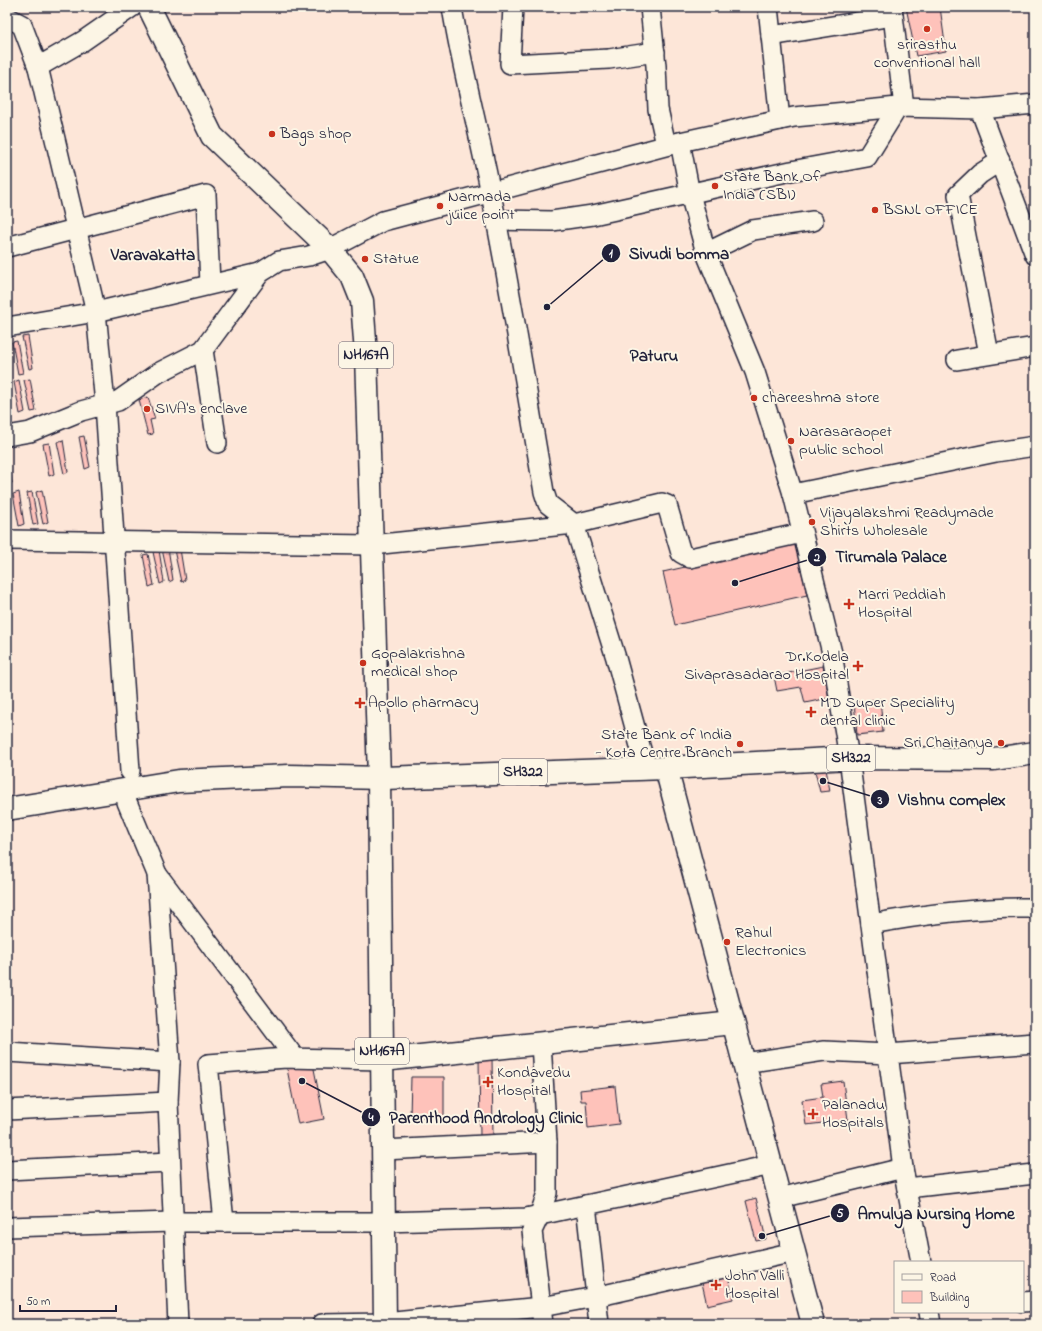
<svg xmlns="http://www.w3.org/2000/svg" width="1042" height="1331" viewBox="0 0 1042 1331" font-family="'Indie Flower',sans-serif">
<rect width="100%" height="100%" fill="#fde6d8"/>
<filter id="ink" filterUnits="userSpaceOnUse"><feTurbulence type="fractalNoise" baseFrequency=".025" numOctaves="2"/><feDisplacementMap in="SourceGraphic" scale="8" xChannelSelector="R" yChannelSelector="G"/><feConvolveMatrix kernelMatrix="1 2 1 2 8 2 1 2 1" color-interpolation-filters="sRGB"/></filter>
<g filter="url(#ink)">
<g fill="#fec2ba" stroke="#22223b">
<path d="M906,7h34l6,44 -30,5z"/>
<path d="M28,336l5,32 -4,1 -7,-32z"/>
<path d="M17,341l6,32 -5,1 -6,-32z"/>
<path d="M30,379l6,32 -5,1 -7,-32z"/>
<path d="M19,380l6,32 -5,2 -6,-32z"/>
<path d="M148,397l7,22 -5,1 3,14 -5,1 -9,-35z"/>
<path d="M84,436l6,31 -5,2 -6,-32z"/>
<path d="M63,440l5,32 -4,2 -7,-32z"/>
<path d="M49,443l5,31 -5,2 -6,-32z"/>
<path d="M7,456l5,27 -5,2z"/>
<path d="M42,490l6,32 -5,2 -7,-32z"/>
<path d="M19,492l5,32 -5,2 -6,-32z"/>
<path d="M32,492l6,32 -5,1 -6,-32z"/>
<path d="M795,542l12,53 -132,30 -12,-53z"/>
<path d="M168,548l5,32 -4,2 -7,-33z"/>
<path d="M180,549l5,31 -4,2 -7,-32z"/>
<path d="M159,550l5,32 -4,2 -7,-32z"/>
<path d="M148,554l6,31 -5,2 -6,-32z"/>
<path d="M823,666l6,32 -24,5 -4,-16 -24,4 -3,-15z"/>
<path d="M880,699l3,33 -26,3 -3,-33z"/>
<path d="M826,769l4,22 -10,1 -5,-21z"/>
<path d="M479,1057h13l1,80h-13z"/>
<path d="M312,1059l12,60 -26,5 -12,-60z"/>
<path d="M411,1077h33v40h-34z"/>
<path d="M843,1081l5,39 -42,5 -4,-25 21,-3 -2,-13z"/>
<path d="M615,1086l4,38 -31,4 -2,-27h-5l-1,-11z"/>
<path d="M756,1198l10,41 -10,2 -10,-40z"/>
<path d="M700,1274l28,2 5,23 -26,6z"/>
</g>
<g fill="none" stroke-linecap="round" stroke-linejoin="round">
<g stroke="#22223b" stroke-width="22">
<g id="minor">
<path d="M452,7c10,63 27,124 39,187 20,99 36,199 53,298l4,12 26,20 88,-21 5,2 14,48 9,5 112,-25"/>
<path d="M513,7l-3,57 99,-5 46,-7"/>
<path d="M650,7l6,59 2,43 8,36"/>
<path d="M768,7l12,113"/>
<path d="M892,7l12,100"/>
<path d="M7,17l15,8 16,42 58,245 9,92 25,367"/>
<path d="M771,36l122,-20"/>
<path d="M38,67l45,-26 49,-34"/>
<path d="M980,109l55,146"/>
<path d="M680,142l10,52 16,59 49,119 38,122 39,159 17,105 54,410 18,94"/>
<path d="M496,220l56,1 41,-6 198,-44 76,-14 31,-50"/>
<path d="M7,247l199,-52 4,89"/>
<path d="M706,253l47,-23 60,-9"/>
<path d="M7,327l89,-15 164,-39"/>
<path d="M203,350l14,93"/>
<path d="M989,354l-31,-159 22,-21 20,-13"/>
<path d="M957,360l78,-13"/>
<path d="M7,436l23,-4 51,-21 37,-10 40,-28 45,-23 57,-77 19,-12 30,-5 21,-7 53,-28 297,-79 114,-25 104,-10 82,2 55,-5"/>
<path d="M793,494l203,-42 39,-6"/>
<path d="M7,540l365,5 202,-21 42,134 30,110"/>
<path d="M157,874l138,184"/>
<path d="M871,924c54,-10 109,-17 164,-16"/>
<path d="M541,1043l6,99v51l-7,21 -8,17 11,93"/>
<path d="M7,1052l163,10 -13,-188 -30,-72"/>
<path d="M170,1062l-2,40 10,222"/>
<path d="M744,1063l80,-12 64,3 147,-11"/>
<path d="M7,1110l161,-8"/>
<path d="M383,1150l164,-8"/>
<path d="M7,1170l163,-8"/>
<path d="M907,1188l128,-14"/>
<path d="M780,1198l123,-30"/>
<path d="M586,1205l13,119"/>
<path d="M224,1222l-16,-158 78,-6 96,2"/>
<path d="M7,1227l166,-5h211l142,-4 245,-53"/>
<path d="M1023,1302l12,-1"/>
<path d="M929,1312l2,12"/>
<path d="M322,1324l63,-1 156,-16 54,-10 199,-45"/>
</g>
</g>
<g stroke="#22223b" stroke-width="25">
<g id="major">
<path d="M666,768l147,556"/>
<path d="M7,809l172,-28 110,-5 95,2 282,-10 183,-10 145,1 41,-6"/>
<path d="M382,1060l351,-37"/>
</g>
</g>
<g stroke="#22223b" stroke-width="25">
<path id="highway" d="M149,7l63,129 118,113 22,27 10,25 4,53 13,424 6,546"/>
</g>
<use href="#minor" stroke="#fcf5e5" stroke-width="19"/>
<use href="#major" stroke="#fcf5e5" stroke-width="22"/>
<use href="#highway" stroke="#fcf5e5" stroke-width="22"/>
</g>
</g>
<g fill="#c8321e" stroke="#fcf5e5" stroke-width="1.5">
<circle cx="927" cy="29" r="4"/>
<circle cx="272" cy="134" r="4"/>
<circle cx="715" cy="186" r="4"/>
<circle cx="440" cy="206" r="4"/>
<circle cx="875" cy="210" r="4"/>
<circle cx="365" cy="259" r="4"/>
<circle cx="754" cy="398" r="4"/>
<circle cx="147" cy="409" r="4"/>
<circle cx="791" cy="441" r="4"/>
<circle cx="812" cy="522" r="4"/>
<path d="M847 598h4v4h4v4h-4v4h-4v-4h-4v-4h4z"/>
<circle cx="363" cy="663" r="4"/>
<path d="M856 660h4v4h4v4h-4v4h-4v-4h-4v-4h4z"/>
<path d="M358 697h4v4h4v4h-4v4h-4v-4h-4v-4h4z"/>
<path d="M809 706h4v4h4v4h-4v4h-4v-4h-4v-4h4z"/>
<circle cx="1001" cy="743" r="4"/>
<circle cx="740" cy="744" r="4"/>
<circle cx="727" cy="942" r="4"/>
<path d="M486 1076h4v4h4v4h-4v4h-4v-4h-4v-4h4z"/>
<path d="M811 1108h4v4h4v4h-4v4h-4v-4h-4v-4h4z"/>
<path d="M714 1279h4v4h4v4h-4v4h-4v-4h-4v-4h4z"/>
</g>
<g text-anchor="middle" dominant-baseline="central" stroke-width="4" stroke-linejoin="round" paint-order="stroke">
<g fill="#fcf5e5" stroke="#63616e" stroke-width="1">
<rect x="339" y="342" width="54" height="26" rx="3"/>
<rect x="827" y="745" width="48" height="26" rx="3"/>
<rect x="499" y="759" width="48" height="26" rx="3"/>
<rect x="355" y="1038" width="54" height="26" rx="3"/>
</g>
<g font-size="15" font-weight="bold" fill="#22223b">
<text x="366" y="355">NH167A</text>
<text x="851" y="758">SH322</text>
<text x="523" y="772">SH322</text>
<text x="382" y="1051">NH167A</text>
</g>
<g font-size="16" fill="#22223b" stroke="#fcf5e5" text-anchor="start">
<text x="927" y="45" text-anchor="middle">srirasthu<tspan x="927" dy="18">conventional hall</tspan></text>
<text x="280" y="134">Bags shop</text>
<text x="723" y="177">State Bank Of<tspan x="723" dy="18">India (SBI)</tspan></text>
<text x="448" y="197">Narmada<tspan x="448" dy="18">juice point</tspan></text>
<text x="883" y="210">BSNL OFFICE</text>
<text x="373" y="259">Statue</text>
<text x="762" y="398">chareeshma store</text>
<text x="155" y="409">SIVA's enclave</text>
<text x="799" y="432">Narasaraopet<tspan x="799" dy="18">public school</tspan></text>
<text x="820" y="513">Vijayalakshmi Readymade<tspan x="820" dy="18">Shirts Wholesale</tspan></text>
<text x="858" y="595">Marri Peddiah<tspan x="858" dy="18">Hospital</tspan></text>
<text x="371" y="654">Gopalakrishna<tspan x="371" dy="18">medical shop</tspan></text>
<text x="849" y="657" text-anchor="end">Dr.Kodela<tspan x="849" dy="18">Sivaprasadarao Hospital</tspan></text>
<text x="368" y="703">Apollo pharmacy</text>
<text x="820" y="703">MD Super Speciality<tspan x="820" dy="18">dental clinic</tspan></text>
<text x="732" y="735" text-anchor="end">State Bank of India<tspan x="732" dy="18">- Kota Centre Branch</tspan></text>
<text x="993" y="743" text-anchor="end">Sri Chaitanya</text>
<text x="735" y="933">Rahul<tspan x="735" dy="18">Electronics</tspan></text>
<text x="497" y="1073">Kondavedu<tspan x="497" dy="18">Hospital</tspan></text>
<text x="822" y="1105">Palanadu<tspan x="822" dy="18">Hospitals</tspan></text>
<text x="725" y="1276">John Valli<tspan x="725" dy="18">Hospital</tspan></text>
</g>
<g font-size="17" font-weight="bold" fill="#22223b" stroke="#fcf5e5">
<text x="153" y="255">Varavakatta</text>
<text x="654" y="356">Paturu</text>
</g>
</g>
<path fill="none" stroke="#22223b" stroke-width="1.5" d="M547 307L611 253M735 583L817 557M823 781L880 799M302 1081L371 1117M762 1236L840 1213"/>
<g fill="#22223b" stroke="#fcf5e5" stroke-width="1.5">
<circle cx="547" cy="307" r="4"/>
<circle cx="735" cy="583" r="4"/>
<circle cx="823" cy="781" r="4"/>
<circle cx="302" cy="1081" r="4"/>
<circle cx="762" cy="1236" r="4"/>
<circle cx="611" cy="253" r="10"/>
<circle cx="817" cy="557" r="10"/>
<circle cx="880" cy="799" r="10"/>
<circle cx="371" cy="1117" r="10"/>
<circle cx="840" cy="1213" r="10"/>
</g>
<g font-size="12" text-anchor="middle" font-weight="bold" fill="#fff">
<text x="611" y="257">1</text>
<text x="817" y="561">2</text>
<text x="880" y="804">3</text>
<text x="371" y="1121">4</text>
<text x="840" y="1217">5</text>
</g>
<g font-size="17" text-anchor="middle" font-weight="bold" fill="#22223b" stroke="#fcf5e5" stroke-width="4" stroke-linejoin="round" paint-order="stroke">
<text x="679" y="259">Sivudi bomma</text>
<text x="891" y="562">Tirumala Palace</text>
<text x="952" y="805">Vishnu complex</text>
<text x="486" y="1123">Parenthood Andrology Clinic</text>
<text x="936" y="1219">Amulya Nursing Home</text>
</g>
<rect width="1042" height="1331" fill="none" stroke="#fcf5e5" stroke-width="24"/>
<rect x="12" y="12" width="1018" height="1307" fill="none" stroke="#22223b" stroke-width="1.5" filter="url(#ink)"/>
<rect x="894" y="1261" width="130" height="52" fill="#fcf5e5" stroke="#a5a1a1"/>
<rect x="902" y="1274" width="20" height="6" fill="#fcf5e5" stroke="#a5a1a1"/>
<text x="930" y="1281" font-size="12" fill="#22223b">Road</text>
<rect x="902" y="1291" width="20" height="12" fill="#fec2ba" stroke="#a5a1a1"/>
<text x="930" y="1301" font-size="12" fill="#22223b">Building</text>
<path d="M20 1305v6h96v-6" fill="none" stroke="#22223b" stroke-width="2"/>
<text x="26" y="1305" font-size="12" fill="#22223b" stroke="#fcf5e5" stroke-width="3" paint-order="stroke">50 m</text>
</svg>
